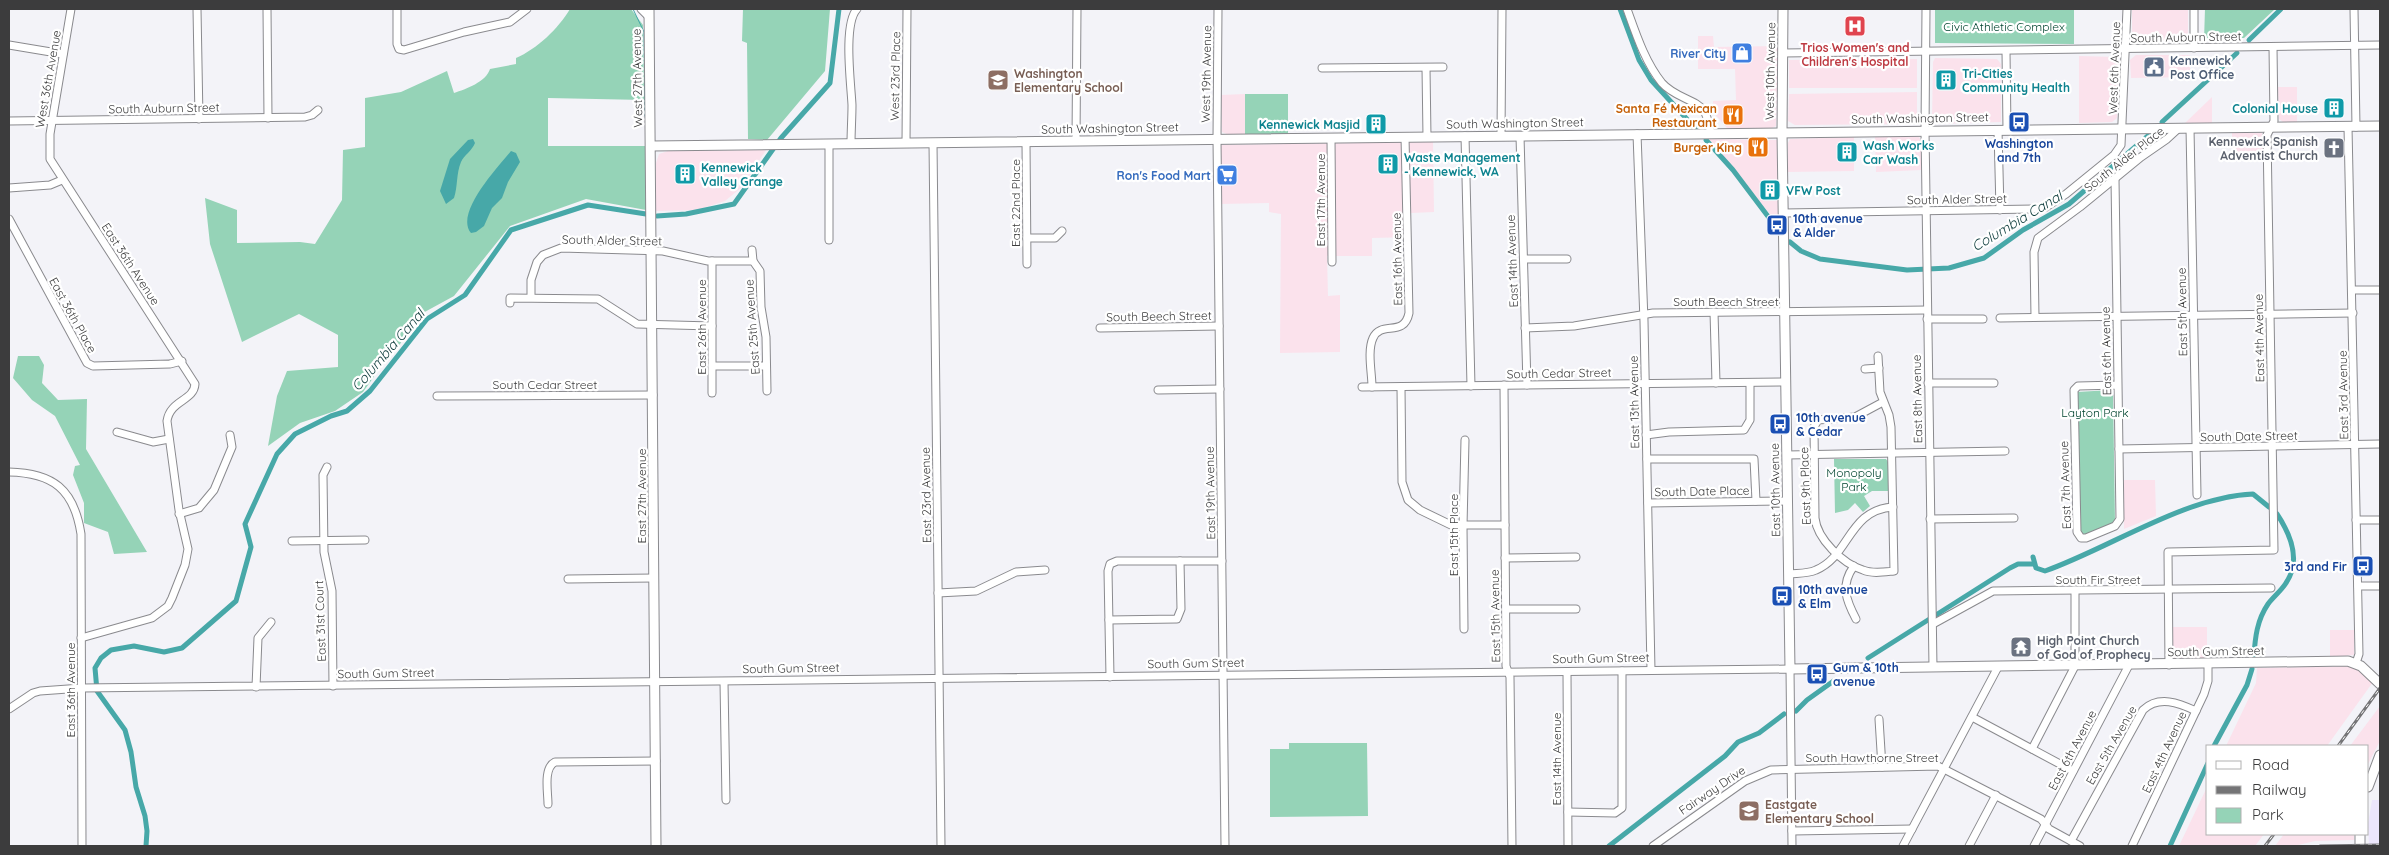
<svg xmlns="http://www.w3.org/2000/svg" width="2389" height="855" viewBox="0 0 2389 855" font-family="Quicksand,sans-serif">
<rect width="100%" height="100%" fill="#f3f3f8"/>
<g fill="#fbe2ec">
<path d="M2132,9h56v31l-51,1 -5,-4z"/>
<path d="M1698,36h15l1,11 64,-1 -2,80 -4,2h-45l-14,-16v-11l23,-1 -1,-31h-37z"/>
<path d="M2136,55h54v22l-59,1 -1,-18z"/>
<path d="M2079,56l37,1 3,3 -2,58 -5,4 -33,1z"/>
<path d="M1935,58l62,1 4,5v58l-66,2 -3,-2 1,-60z"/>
<path d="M1917,59v29h-128v-28z"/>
<path d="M2278,87h19v35h-14l-4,-3z"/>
<path d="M1917,92v30l-2,2 -120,1 -7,-4 1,-27z"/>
<path d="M1245,94v40h-18l-5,-2 -1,-37z"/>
<path d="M2212,97v26l-28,1z"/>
<path d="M2232,133h30l1,23h-31z"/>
<path d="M1854,137v34l-66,1v-29l2,-4z"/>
<path d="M1875,137h44l2,4v29l-45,2z"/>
<path d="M1709,139l68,1 1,84z"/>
<path d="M1433,142l1,70 -23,1v24l-39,1v18h-45l1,40 12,-1v57l-60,1 1,-139 -12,-2v-9l-49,1v-58l2,-1z"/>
<path d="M766,150l-24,37 -17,14 -28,9 -41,1v-48l3,-9 9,-3z"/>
<path d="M2124,480h31l1,36 -32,13z"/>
<rect x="2171" y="627" width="36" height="33"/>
<path d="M2330,630h24v25l-24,2z"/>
<path d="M2356,666l17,16 -46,64h-101l30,-63 1,-15z"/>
<path d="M2380,706v35l-12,23v-18h-18z"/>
<path d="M2208,785v49h56l-9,12h-76z"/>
<path d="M2284,834h70v6l-39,1 -21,5h-19z"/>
</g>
<path fill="#ece6fc" d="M2372,800h8v46h-11l-1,-22z"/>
<g fill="#95d3b7">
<path d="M570,9h61l12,16 1,75 -96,-2v48h97l1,64 -60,-11 -76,27 -56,70 -33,18 -21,30 -19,19 -8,15 -10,14 -28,19 -35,12 -32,23 9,-50 10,-25 51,-4v-32l-39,-21 -57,28 -32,-98 -5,-46 32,12v33l63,-1 15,2 27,-44 1,-50 22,-3v-49l36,-6 46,-21 7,22c12,-4 32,-11 36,-24l26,-5v-6c21,-9 42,-29 54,-49z"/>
<path d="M743,9h87l-5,62 -58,69 -19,-1 -1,-96 -5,-2z"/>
<path d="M1935,9h139v35l-139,-1z"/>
<path d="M2205,9h70l-31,29 -40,2z"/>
<rect x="1245" y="94" width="43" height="40"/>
<path d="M18,356h21l5,9 -2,18 16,17 29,-1 -1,50 61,103 -33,2 -6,-22 -24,-9v-20l-11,-28 2,-9 5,-1 -25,-49 -23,-16 -19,-22z"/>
<path d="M2111,390l2,3 2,129 -32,14 -3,-3 -3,-141z"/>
<path d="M1834,459h52l2,3v29h-16l-8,5 6,10 -7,6 -8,-9 -7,7 -13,3z"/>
<path d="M1289,743h78l1,73 -98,1v-68h19z"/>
</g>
<g fill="#47a8a8">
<path d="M473,139l2,4c-3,8 -11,12 -14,19 -5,12 -3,24 -7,36l-8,6 -6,-13 10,-32 18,-19z"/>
<path d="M511,151l5,2 4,9 -12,20 -6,16 -10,10 -8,18 -8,6 -5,1c-17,-20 28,-67 40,-82z"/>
</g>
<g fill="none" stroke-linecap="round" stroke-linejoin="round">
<path stroke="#47a8a8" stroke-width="1" d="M633,9l11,23 1,84"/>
<g stroke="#47a8a8" stroke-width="5">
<path d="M1620,9l19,51 12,20 44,48"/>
<path d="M2249,40l32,-31"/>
<path d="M2162,122l75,-69"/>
<path d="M1706,140l27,30 43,57"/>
<path d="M657,216l29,-2 48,-10 47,-66 49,-55 9,-74"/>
<path d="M1790,242l11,9 19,8 87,11 42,-2 35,-10 39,-28 46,-26 80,-69"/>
<path d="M2033,557l3,11 9,3c65,-23 139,-74 208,-77l16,13"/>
<path d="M2254,656c1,-18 3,-36 14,-52 5,-7 13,-13 18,-21 15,-22 5,-48 -9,-69"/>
<path d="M1868,658l142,-90 8,-4h16"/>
<path d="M1796,711l11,-11 28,-20"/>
<path d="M2214,746l33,-61 5,-16"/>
<path d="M146,846l1,-15 -2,-15 -9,-29 -5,-35 -6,-22 -28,-39 -2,-23 6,-10 10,-8 23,-4 30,6 18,-4 54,-47 15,-54 -6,-23 32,-70 18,-20 36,-18 16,-5 23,-20 57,-72 38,-24 46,-65 77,-25 58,9"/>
<path d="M1609,846l116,-90 13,-14 21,-9 25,-19"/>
<path d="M2170,846l38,-83"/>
</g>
<g stroke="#8a8a8e" stroke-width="9">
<g id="minor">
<path d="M71,9l-21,125v25l145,225c-1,17 -25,16 -28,37l12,89 9,39 -3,16 -13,33 -4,8 -16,12 -71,20"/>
<path d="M197,9l2,110"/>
<path d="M267,9l1,109"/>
<path d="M397,9v35l2,5 5,1 60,-18 46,-10 17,-13"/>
<path d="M641,9l8,8"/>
<path d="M1218,9l-1,130 8,707"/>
<path d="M1627,9c9,25 18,53 35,74 13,15 34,16 42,28 4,6 5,15 7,22"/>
<path d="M1926,9l-1,122 8,536"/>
<path d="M2354,9l2,118"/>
<path d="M9,45l54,9"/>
<path d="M2194,48v-39"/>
<path d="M2006,51l1,79"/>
<path d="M1783,53l597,-8"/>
<path d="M1322,68l121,-1"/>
<path d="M1426,68l1,69"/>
<path d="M9,121l296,-4 7,-2 6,-5"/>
<path d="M2348,127l11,527 -3,9"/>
<path d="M2190,128l7,367"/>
<path d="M1998,130l2,80"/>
<path d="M1637,134l7,187 7,349"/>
<path d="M1465,136l6,250"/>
<path d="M1501,136l1,-126"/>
<path d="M1520,136l7,249"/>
<path d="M1331,138l1,124"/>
<path d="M1076,141l1,-132"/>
<path d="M1026,142l1,122"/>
<path d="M906,143l1,-134"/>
<path d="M933,143l8,703"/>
<path d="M851,144c0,-13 1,-26 1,-39 -1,-21 -9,-81 5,-96"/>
<path d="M2115,179c2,113 3,227 5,340l-5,7 -29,12h-5l-4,-6 -3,-142 4,-4 40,-1"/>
<path d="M9,188l41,-3 12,-5"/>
<path d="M1784,213l253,-4 9,-2 20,-13 48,-39 7,-10 6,-136"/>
<path d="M9,219l78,144 6,3 77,-2 12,-3"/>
<path d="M1027,238h28l7,-7"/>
<path d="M829,240v-96"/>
<path d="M752,250l1,11"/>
<path d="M1524,259h43"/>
<path d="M712,261v132"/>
<path d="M2352,290h28"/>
<path d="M531,297v-17l6,-18 6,-7 18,-7 102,3 45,10h45l7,10 1,36 5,30 1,54"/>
<path d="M510,303v-5l88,1 39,25 75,2"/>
<path d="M1714,312l2,71"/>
<path d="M2035,317l-1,-65 4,-14 42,-31 61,-50 26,-18 12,-11"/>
<path d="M2000,318l353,-5"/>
<path d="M1927,319h56"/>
<path d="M1100,328l119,-2"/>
<path d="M1525,328l49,-2 79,-13 274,-3"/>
<path d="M1878,356l2,36 9,23 2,12 3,144c-10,1 -22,3 -31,-1 -20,-6 -46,-31 -48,-52l-1,-91 4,-7 37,-3 28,-15"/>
<path d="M712,366h54"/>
<path d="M1865,369l14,-1"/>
<path d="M1928,383h66"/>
<path d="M1504,385l2,281 4,11 2,169"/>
<path d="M1362,387l424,-5"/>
<path d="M1372,387c0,-14 -5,-36 1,-49 8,-18 31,0 36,-25l-4,-176"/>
<path d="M1401,387l1,95 6,18 12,10 31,15h54"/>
<path d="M1158,390l62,-1"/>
<path d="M437,396l216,-1"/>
<path d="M117,432l36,10 16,-3"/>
<path d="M1646,435l23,-3 75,-2 6,-10v-37"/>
<path d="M2119,449l261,-5"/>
<path d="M1787,455l218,-4"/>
<path d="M1647,459h107l2,42"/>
<path d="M327,467l-4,8 1,77 8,39 1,95"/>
<path d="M9,472c44,1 65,17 72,62l1,312"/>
<path d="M1648,503l139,-2"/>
<path d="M179,514l20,-6 15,-18 18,-43 -2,-12"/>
<path d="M1930,519l84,-1"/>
<path d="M2356,520h24"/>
<path d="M292,541l73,-1"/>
<path d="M1505,558l71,-1"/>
<path d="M1854,566c-14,19 -8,34 2,53"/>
<path d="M1789,574c9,-1 18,0 27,-4 34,-14 32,-60 77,-63"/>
<path d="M568,579l86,-1"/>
<path d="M2358,586h22"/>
<path d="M938,593l38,-2 40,-19 29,-2"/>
<path d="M1506,609h70"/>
<path d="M1109,620l68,-1 4,-10 -1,-48"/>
<path d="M1933,624l60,-33 278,-3"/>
<path d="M1464,629l-1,-103 2,-86"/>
<path d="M2169,665l-1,-113 106,-2 -7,-415 7,-14 -1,-74"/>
<path d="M1567,672l1,174"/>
<path d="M1110,677l-2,-106 2,-7 7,-3h105"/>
<path d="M724,682l2,118"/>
<path d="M256,687l2,-49 13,-16"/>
<path d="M9,709l24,-16 7,-2 42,-3 1708,-19 2,177"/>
<path d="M1972,717l101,54"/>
<path d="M1879,719l3,48"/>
<path d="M2032,749l43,-83v-76"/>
<path d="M548,804c0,-12 -5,-36 7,-42l101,-1"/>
<path d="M1568,812l47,1 7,-5v-137"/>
<path d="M1792,831l120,-2"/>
<path d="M2071,841l72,-131c16,-15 36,-7 53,1"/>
<path d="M1653,846l92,-65 26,-11 167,-4 103,53 8,10 31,17"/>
<path d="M1903,846l95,-179"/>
<path d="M1969,846l27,-51"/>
<path d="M2034,846l95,-181"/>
<path d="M2132,846l72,-152 4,-13v-17"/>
</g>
</g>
<g stroke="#8a8a8e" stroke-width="11">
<g id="major">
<path d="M649,9l7,837"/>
<path d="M1783,9l-1,124 8,536 558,-8 13,5 19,18"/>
<path d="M651,146l1729,-20"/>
<path d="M2368,787l12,-32"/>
<path d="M2360,834v12"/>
</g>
</g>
<use href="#minor" stroke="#fff" stroke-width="7"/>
<use href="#major" stroke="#fff" stroke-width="9"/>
<g stroke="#747476" stroke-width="3">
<g id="rail">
<path d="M2338,746l42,-58"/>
<path d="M2265,846l9,-12"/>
<path d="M2320,846l60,-1"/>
</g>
</g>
<use href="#rail" stroke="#fff" stroke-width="1" stroke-dasharray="4" stroke-linecap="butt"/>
</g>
<defs>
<g id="hospital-square" transform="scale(1.125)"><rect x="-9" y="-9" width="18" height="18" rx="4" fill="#e0444e" stroke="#fff"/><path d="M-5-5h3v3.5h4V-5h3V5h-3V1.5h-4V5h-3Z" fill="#fff"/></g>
<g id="shop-square" transform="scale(1.125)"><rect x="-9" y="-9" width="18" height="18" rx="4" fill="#3f7fe0" stroke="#fff"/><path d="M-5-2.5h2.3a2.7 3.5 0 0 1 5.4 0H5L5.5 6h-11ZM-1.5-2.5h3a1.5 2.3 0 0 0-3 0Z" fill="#fff"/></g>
<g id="civic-square" transform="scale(1.125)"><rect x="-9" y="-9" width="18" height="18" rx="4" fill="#5c6f8a" stroke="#fff"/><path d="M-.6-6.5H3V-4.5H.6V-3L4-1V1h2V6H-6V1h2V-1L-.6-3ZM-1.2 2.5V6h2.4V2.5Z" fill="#fff"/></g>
<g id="school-square" transform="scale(1.125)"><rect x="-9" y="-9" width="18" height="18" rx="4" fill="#8d6e63" stroke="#fff"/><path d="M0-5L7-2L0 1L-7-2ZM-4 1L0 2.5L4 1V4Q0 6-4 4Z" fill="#fff"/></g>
<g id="building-square" transform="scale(1.125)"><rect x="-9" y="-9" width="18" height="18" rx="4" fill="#0f9aa8" stroke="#fff"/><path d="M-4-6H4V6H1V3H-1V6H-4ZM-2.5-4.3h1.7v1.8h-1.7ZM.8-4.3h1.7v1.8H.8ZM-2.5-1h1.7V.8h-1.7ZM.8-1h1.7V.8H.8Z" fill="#fff"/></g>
<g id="restaurant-square" transform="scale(1.125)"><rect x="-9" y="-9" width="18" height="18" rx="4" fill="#e8710a" stroke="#fff"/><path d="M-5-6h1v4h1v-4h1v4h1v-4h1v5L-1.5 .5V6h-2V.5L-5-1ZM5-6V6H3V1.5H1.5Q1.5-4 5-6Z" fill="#fff"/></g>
<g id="bus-square" transform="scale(1.125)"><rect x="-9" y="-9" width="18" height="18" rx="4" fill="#1a4fb4" stroke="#fff"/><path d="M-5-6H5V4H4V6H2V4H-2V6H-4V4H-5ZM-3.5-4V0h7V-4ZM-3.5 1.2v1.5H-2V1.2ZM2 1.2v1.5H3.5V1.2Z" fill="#fff"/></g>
<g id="church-square" transform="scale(1.125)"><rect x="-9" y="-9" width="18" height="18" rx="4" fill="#6b7280" stroke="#fff"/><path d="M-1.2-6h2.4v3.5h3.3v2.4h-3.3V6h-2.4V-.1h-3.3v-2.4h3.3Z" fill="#fff"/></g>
<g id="supermarket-square" transform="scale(1.125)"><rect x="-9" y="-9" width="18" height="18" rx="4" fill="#3f7fe0" stroke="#fff"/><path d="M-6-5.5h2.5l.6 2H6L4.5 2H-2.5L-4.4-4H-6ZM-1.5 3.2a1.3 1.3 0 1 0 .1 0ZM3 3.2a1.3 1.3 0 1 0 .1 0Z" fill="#fff"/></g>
<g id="temple-square" transform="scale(1.125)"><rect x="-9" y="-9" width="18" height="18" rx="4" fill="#6b7280" stroke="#fff"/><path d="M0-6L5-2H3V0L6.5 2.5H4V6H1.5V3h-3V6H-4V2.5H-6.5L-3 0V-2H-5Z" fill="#fff"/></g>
</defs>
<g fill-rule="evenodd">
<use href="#hospital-square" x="1855" y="26"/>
<use href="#shop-square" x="1742" y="53"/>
<use href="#civic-square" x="2154" y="67"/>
<use href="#school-square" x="998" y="80"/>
<use href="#building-square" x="1946" y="80"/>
<use href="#building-square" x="2334" y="108"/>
<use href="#restaurant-square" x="1733" y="115"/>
<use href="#bus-square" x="2019" y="122"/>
<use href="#building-square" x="1376" y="124"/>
<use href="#restaurant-square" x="1758" y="147"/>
<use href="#church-square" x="2334" y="148"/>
<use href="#building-square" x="1847" y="152"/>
<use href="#building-square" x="1388" y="164"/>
<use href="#building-square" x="685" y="174"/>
<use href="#supermarket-square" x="1227" y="175"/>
<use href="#building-square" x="1770" y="190"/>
<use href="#bus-square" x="1777" y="225"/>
<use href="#bus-square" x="1780" y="424"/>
<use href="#bus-square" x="2363" y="566"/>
<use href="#bus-square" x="1782" y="596"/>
<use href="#temple-square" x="2021" y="647"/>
<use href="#bus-square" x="1817" y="674"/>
<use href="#school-square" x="1749" y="811"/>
</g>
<g text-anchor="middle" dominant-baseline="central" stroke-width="4.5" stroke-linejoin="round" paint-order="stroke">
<g font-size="12" fill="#01442f" stroke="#fff">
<text x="2004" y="26">Civic Athletic Complex</text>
<text x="2095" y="412">Layton Park</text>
<text x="1854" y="472">Monopoly<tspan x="1854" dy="14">Park</tspan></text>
</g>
<g font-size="12" fill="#3c3c3d" stroke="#fff">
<text transform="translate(2186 37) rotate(-1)">South Auburn Street</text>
<text transform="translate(2114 68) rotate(-88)">West 6th Avenue</text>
<text transform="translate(1770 71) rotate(-89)">West 10th Avenue</text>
<text transform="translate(1206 74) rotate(-89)">West 19th Avenue</text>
<text transform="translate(895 76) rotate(-89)">West 23rd Place</text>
<text transform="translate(637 78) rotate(-91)">West 27th Avenue</text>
<text transform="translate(48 79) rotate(-80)">West 36th Avenue</text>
<text transform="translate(164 108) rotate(-1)">South Auburn Street</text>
<text transform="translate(1920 118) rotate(-1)">South Washington Street</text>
<text transform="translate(1515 123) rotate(-1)">South Washington Street</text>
<text transform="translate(1110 128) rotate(-1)">South Washington Street</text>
<text transform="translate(2124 159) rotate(-38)">South Alder Place</text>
<text transform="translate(1957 199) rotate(-1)">South Alder Street</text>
<text transform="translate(1320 200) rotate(-90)">East 17th Avenue</text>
<text transform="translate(1015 203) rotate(-90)">East 22nd Place</text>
<text transform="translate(612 240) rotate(1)">South Alder Street</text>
<text transform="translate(1397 259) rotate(-91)">East 16th Avenue</text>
<text transform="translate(1512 261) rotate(-92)">East 14th Avenue</text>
<text transform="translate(131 264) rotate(57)">East 36th Avenue</text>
<text x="1726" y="301">South Beech Street</text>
<text transform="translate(2182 312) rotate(-91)">East 5th Avenue</text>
<text transform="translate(73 315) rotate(61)">East 36th Place</text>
<text transform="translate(1159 316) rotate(-1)">South Beech Street</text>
<text transform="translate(701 327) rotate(-90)">East 26th Avenue</text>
<text transform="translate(752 327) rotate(-94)">East 25th Avenue</text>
<text transform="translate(2259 338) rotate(-91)">East 4th Avenue</text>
<text transform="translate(2106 351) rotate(-91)">East 6th Avenue</text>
<text transform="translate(1559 373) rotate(-1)">South Cedar Street</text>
<text x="545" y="384">South Cedar Street</text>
<text transform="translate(2343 395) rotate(-91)">East 3rd Avenue</text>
<text transform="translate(1917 399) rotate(-91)">East 8th Avenue</text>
<text transform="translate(1634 402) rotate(-91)">East 13th Avenue</text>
<text transform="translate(2249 436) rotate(-1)">South Date Street</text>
<text transform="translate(2065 485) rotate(-92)">East 7th Avenue</text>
<text transform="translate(1805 486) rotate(-92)">East 9th Place</text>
<text transform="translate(1775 490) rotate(-91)">East 10th Avenue</text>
<text transform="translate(1702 491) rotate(-1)">South Date Place</text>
<text transform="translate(1210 493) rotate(-91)">East 19th Avenue</text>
<text transform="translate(926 495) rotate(-91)">East 23rd Avenue</text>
<text transform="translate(641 496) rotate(-90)">East 27th Avenue</text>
<text transform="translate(1453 535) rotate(-90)">East 15th Place</text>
<text x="2098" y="579">South Fir Street</text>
<text transform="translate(1495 616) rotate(-91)">East 15th Avenue</text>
<text transform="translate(320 621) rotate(-92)">East 31st Court</text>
<text transform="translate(2216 651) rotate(-1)">South Gum Street</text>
<text transform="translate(1601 658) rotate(-1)">South Gum Street</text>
<text transform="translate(1196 663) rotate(-1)">South Gum Street</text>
<text transform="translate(791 668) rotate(-1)">South Gum Street</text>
<text transform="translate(386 673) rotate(-1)">South Gum Street</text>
<text transform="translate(70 690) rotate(-90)">East 36th Avenue</text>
<text transform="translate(2111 745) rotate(-60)">East 5th Avenue</text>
<text transform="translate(2072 750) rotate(-62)">East 6th Avenue</text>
<text transform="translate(2164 752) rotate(-65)">East 4th Avenue</text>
<text x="1872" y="757">South Hawthorne Street</text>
<text transform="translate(1556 759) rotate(-90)">East 14th Avenue</text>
<text transform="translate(1712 790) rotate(-34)">Fairway Drive</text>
</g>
<g font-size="12" font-weight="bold" fill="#be3a42" stroke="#fff">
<text x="1855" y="47">Trios Women's and<tspan x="1855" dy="14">Children's Hospital</tspan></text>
</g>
<g font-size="12" font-weight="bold" fill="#366cbe" stroke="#fff" text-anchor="end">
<text x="1726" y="53">River City</text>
<text x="1211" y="175">Ron's Food Mart</text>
</g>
<g font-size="12" font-weight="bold" fill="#4e5e75" stroke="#fff" text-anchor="start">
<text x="2170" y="60">Kennewick<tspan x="2170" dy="14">Post Office</tspan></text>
</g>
<g font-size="12" font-weight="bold" fill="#785e54" stroke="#fff" text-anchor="start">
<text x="1014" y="73">Washington<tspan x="1014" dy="14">Elementary School</tspan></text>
<text x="1765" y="804">Eastgate<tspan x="1765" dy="14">Elementary School</tspan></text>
</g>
<g font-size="12" font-weight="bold" fill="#0d838f" stroke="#fff" text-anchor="start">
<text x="1962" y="73">Tri-Cities<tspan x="1962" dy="14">Community Health</tspan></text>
<text x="2318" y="108" text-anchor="end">Colonial House</text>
<text x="1360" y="124" text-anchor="end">Kennewick Masjid</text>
<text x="1863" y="145">Wash Works<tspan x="1863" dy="14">Car Wash</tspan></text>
<text x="1404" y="157">Waste Management<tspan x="1404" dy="14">- Kennewick, WA</tspan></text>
<text x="701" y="167">Kennewick<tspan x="701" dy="14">Valley Grange</tspan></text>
<text x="1786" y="190">VFW Post</text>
</g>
<g font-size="12" font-weight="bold" fill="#c56008" stroke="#fff" text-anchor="end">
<text x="1717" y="108">Santa Fé Mexican<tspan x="1717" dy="14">Restaurant</tspan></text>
<text x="1742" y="147">Burger King</text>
</g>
<g font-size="12" font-weight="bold" fill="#5b616d" stroke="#fff" text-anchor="end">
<text x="2318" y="141">Kennewick Spanish<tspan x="2318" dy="14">Adventist Church</tspan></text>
<text x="2037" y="640" text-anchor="start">High Point Church<tspan x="2037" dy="14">of God of Prophecy</tspan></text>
</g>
<g font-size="12" font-weight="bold" fill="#164399" stroke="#fff" text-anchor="start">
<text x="2019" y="143" text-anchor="middle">Washington<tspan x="2019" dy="14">and 7th</tspan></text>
<text x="1793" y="218">10th avenue<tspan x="1793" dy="14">&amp; Alder</tspan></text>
<text x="1796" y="417">10th avenue<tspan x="1796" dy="14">&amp; Cedar</tspan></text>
<text x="2347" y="566" text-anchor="end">3rd and Fir</text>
<text x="1798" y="589">10th avenue<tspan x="1798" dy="14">&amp; Elm</tspan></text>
<text x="1833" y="667">Gum &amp; 10th<tspan x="1833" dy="14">avenue</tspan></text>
</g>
<g font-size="14" font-style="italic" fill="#144141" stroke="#fff">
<text transform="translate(2017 221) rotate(-31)">Columbia Canal</text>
<text transform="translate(388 350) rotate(-49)">Columbia Canal</text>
</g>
</g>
<rect width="2389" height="855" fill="none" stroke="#3c3c3d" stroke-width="20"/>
<rect x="2206" y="745" width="162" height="90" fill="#ffffff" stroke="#b1b1b1"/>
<rect x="2216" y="761" width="25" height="8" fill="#ffffff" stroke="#b1b1b1"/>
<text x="2252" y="770" font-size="15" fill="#3c3c3d">Road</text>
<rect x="2216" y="786" width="25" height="8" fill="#747476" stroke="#b1b1b1"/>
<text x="2252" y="795" font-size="15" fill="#3c3c3d">Railway</text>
<rect x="2216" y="808" width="25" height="15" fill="#95d3b7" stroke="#b1b1b1"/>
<text x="2252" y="820" font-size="15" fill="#3c3c3d">Park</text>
</svg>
